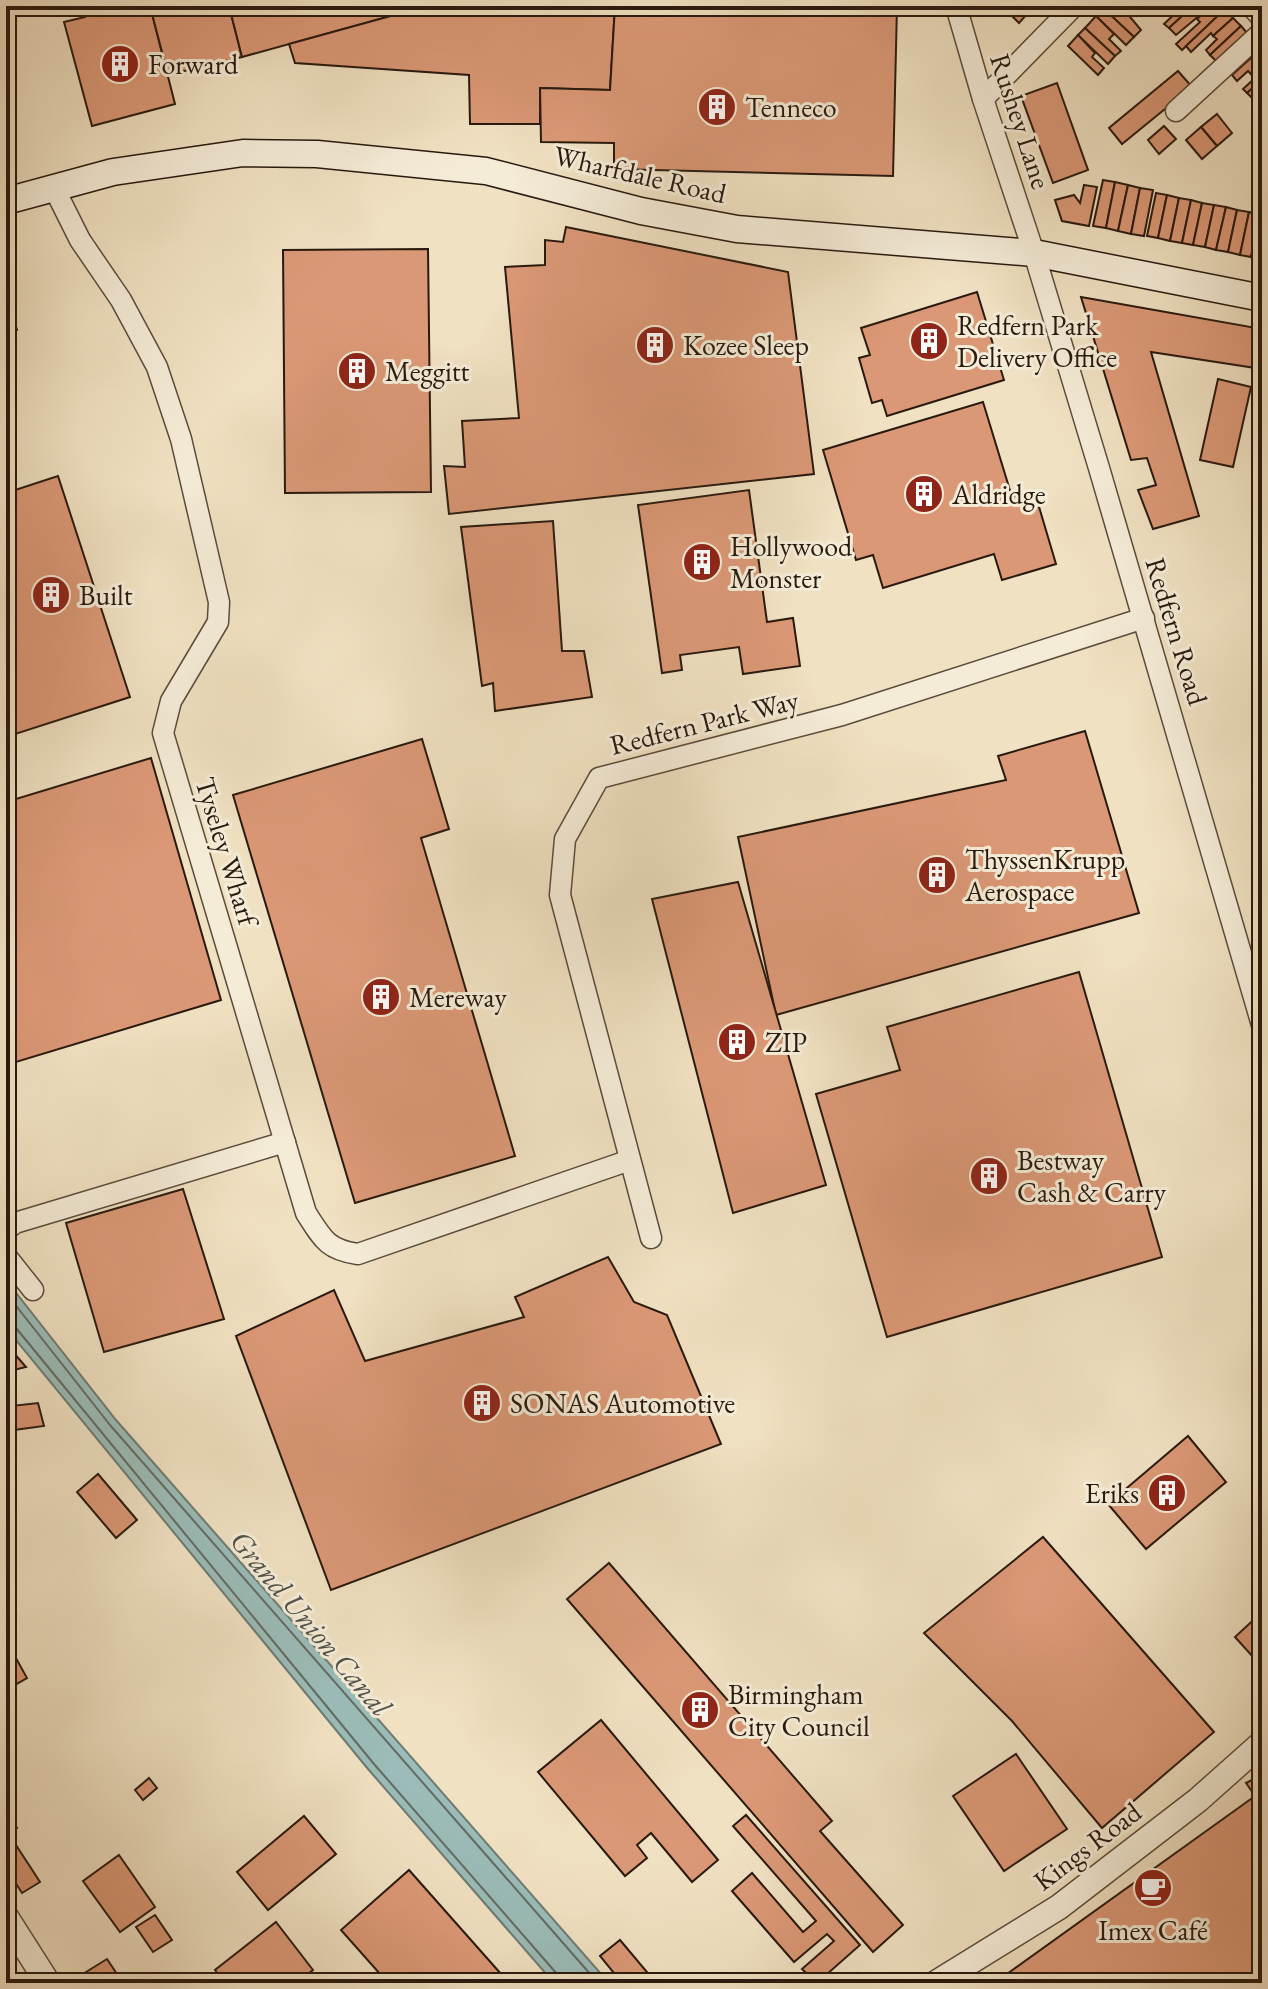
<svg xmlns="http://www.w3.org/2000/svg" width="1268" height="1989" viewBox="0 0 1268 1989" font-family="'EB Garamond',serif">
<rect width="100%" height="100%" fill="#f0e1c2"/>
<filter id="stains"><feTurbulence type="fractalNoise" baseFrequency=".0025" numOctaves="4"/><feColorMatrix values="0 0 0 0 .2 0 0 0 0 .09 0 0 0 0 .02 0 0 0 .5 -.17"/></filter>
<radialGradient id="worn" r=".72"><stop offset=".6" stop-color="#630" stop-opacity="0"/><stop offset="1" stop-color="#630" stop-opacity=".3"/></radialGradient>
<path fill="#9bbcb8" stroke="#6d7b74" stroke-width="2" d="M6,1280l110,140 493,563h-55l-186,-214 -362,-441z"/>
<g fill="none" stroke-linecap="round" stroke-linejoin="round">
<g stroke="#626a63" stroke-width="2">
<path d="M6,1293l104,132 488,558"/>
<path d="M6,1324l10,4 358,436 183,210 2,9"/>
</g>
</g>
<g fill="#db9876" stroke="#29190e" stroke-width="2">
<path d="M82,6h68l25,98 -83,22 -28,-104 21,-5z"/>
<path d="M150,6h79l13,51 -74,18z"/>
<path d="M229,6h198l-185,51z"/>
<path d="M427,6h188l-5,84 -70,-2v36h-70l-1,-49 -174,-12 -6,-19z"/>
<path d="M615,6h282l-4,170 -279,-7v-26l-73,-1 -1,-54 70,2z"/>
<path d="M1002,6h17l8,8 -8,9z"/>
<path d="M1019,6h16l-8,8z"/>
<path d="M1106,6h15l20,24 -7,7 -31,-29z"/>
<path d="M1183,6h10l-24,22 -5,-4z"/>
<path d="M1193,6h18l-35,29 -7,-7z"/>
<path d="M1211,6h11l3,3 -43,41 -6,-6 24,-22 -3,-3z"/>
<path d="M1103,8l31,29 -8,8 -30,-29z"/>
<path d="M1225,9l8,9 -20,18 -2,-3 -20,19 -5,-6z"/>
<path d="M1096,16l18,18 -5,5 12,12 -6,5 -30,-28z"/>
<path d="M1233,18l8,8 -31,29 -4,-5 11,-11 -4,-3z"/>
<path d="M1241,26l8,9 -33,26 -6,-6z"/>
<path d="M1085,28l30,28 -7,8 -30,-29z"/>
<path d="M1078,35l17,18 -3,4 12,11 -6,7 -30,-29z"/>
<path d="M1262,48v16l-11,10 -3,-3 -11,10 -5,-6z"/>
<path d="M1262,64v16l-15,13 -4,-4 12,-11 -4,-4z"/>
<path d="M1178,71l14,16 -70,57 -13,-16z"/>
<path d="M1262,80v11l-9,8 -6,-6z"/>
<path d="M1057,83l31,87 -35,13 -32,-87z"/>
<path d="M1217,114l15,19 -15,13 -16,-19z"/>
<path d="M1164,126l12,13 -17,15 -11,-14z"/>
<path d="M1201,127l16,19 -15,13 -16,-19z"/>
<path d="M1103,180l12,2 -9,46 -13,-2z"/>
<path d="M1115,182l13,3 -10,46 -12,-3z"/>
<path d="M1084,185l13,2 -8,39 -27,-5 -7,-21 19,-5 6,8z"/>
<path d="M1128,185l12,3 -9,46 -13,-3z"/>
<path d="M1140,188l13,2 -9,46 -13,-2z"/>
<path d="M1156,193l11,2 -9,43 -11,-2z"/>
<path d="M1167,195l12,3 -9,43 -12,-3z"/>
<path d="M1179,198l12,2 -9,43 -12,-2z"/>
<path d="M1191,200l11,3 -9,42 -11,-2z"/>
<path d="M1202,203l12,2 -9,42 -12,-2z"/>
<path d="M1214,205l12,2 -10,43 -11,-3z"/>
<path d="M1226,207l11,3 -9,42 -12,-2z"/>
<path d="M1237,210l12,2 -9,43 -12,-3z"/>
<path d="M1249,212l11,3 -9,42 -11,-2z"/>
<path d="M1260,215h2v44l-11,-2z"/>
<path d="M566,227l222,45 26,202 -365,40 -5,-48 21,1 -3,-46 57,-3 -14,-151 40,-2v-25l18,2z"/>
<path d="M428,249l3,243 -146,1 -2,-243z"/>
<path d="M977,292l27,88 -117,36 -5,-16 -10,3 -13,-45 11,-3 -9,-27z"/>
<path d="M6,295l11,35 -11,4z"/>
<path d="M1081,297l181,32v40l-111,-17 48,164 -46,13 -15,-39 18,-5 -9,-27 -16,2z"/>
<path d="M1218,379l33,8 -18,80 -33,-7z"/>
<path d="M1262,385v28l-9,-4z"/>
<path d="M983,402l29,95 22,-7 22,74 -54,16 -8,-26 -111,34 -10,-33 -17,5 -33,-110z"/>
<path d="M58,476l72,221 -124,40v-244z"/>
<path d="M749,490l18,132 26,-4 7,48 -57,8 -4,-27 -59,8 2,15 -20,3 -24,-168z"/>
<path d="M553,521l9,130h22l8,46 -97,14 -2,-28 -11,3 -21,-159z"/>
<path d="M1085,731l54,182 -363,102 -38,-178 268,-57 -8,-24z"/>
<path d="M422,739l27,90 -28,9 94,318 -160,47 -122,-408z"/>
<path d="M151,758l70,242 -215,65v-263z"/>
<path d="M738,882l88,303 -93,28 -81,-314z"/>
<path d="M1079,972l83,285 -275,80 -71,-243 84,-24 -13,-43z"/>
<path d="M183,1189l41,130 -120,33 -38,-129z"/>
<path d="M608,1257l26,45 33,13 54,129 -390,146 -95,-254 98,-46 31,71 159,-44 -9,-20z"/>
<path d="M6,1344l20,23 -20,5z"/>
<path d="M8,1371l4,35 26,-3 6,23 -38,5v-59z"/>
<path d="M1188,1436l38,46 -80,67 -38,-45z"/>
<path d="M98,1474l39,46 -21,18 -39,-46z"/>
<path d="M1043,1537l171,195 -112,96 -90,-107 -88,-88z"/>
<path d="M609,1563l223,258 -12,10 83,94 -30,27 -306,-353z"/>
<path d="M6,1596l10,18 -10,5z"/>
<path d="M1262,1612v55l-27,-30z"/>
<path d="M6,1640l21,38 -21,12z"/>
<path d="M601,1720l117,140 -26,22 -41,-49 -14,12 10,13 -22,18 -87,-104z"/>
<path d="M1016,1754l51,75 -63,42 -51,-75z"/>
<path d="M1262,1775v208h-248l-7,-9 248,-178 -9,-13z"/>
<path d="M149,1778l8,10 -14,12 -8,-10z"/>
<path d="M746,1815l114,130 -43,38 -15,-14 32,-28 -7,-7 -33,28 -62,-71 20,-18 51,59 13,-11 -83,-95z"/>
<path d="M304,1816l32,38 -68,56 -31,-38z"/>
<path d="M11,1818l6,10 -11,7v-14z"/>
<path d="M14,1842l26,40 -18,11 -16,-25v-21z"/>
<path d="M119,1855l36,52 -35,25 -37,-51z"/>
<path d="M409,1870l100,113h-121l-47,-53z"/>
<path d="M155,1915l17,25 -19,12 -17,-25z"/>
<path d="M276,1922l37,48 -17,13h-71l-10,-13z"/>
<path d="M620,1940l32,38 -7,5h-23l-22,-27z"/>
<path d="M107,1959l16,24h-41l-4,-6z"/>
<path d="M858,1973l8,10h-19z"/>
<path d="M1007,1974l7,9h-19z"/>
</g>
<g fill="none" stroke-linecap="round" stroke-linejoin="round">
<g stroke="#5b4b3b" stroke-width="23">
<g id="minor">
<path d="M956,6l27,93 51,154 65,215 163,557"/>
<path d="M1251,6l11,12"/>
<path d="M983,99l91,-93"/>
<path d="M1176,111l86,-79"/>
<path d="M54,188l26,52 41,60 36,67 24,72 38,163 -1,20 -47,79 -8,32 143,480c16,25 21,37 52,41l272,-94"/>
<path d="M6,1230l9,-7 270,-81"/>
<path d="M651,1238l-91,-343 5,-56 34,-61 243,-63 302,-97"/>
<path d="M6,1256l27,34"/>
</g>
</g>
<g stroke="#5b4b3b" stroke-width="27">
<g id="tertiary">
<path d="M6,1917l42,66"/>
<path d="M936,1983l123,-76 139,-107 64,-57"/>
</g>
</g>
<g stroke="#29190e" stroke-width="29">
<path id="secondary" d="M6,201l107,-29 130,-19 74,1 169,17 155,40 96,18 297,24 228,45"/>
</g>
<use href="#minor" stroke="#f5ecd7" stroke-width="20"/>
<use href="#tertiary" stroke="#f5ecd7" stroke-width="24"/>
<use href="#secondary" stroke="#f5ecd7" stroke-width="26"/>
</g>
<defs>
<g id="building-disc" transform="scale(2)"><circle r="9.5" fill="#8f2418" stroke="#f5ecd7"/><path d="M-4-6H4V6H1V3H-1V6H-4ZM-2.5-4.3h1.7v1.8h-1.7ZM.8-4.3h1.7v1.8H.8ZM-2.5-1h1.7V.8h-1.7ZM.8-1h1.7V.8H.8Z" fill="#fff"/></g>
<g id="cafe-disc" transform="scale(2)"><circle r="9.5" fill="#8f2418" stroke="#f5ecd7"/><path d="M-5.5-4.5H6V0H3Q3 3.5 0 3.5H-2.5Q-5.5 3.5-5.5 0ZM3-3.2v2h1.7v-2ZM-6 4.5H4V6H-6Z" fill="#fff"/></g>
</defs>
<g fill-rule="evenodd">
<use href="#building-disc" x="120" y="64"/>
<use href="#building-disc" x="717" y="107"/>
<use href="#building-disc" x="929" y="341"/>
<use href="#building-disc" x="655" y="345"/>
<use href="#building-disc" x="357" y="371"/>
<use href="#building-disc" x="924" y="494"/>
<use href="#building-disc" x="702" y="562"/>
<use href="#building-disc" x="51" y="595"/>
<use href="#building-disc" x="937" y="875"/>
<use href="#building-disc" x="381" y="997"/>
<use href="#building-disc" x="737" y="1042"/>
<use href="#building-disc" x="989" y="1176"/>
<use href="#building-disc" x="482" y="1403"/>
<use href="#building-disc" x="1167" y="1493"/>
<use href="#building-disc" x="700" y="1710"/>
<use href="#cafe-disc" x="1153" y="1888"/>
</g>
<g text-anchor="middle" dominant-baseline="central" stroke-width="6" stroke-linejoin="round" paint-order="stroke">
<g font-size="28" fill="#29190e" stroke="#f5ecd7" text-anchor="start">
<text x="148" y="64">Forward</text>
<text x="745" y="107">Tenneco</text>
<text x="957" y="325">Redfern Park<tspan x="957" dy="32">Delivery Office</tspan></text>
<text x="683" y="345">Kozee Sleep</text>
<text x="385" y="371">Meggitt</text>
<text x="952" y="494">Aldridge</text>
<text x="730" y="546">Hollywood<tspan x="730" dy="32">Monster</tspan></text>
<text x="79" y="595">Built</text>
<text x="965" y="859">ThyssenKrupp<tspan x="965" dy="32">Aerospace</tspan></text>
<text x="409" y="997">Mereway</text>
<text x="765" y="1042">ZIP</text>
<text x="1017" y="1160">Bestway<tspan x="1017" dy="32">Cash &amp; Carry</tspan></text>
<text x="510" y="1403">SONAS Automotive</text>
<text x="1139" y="1493" text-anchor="end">Eriks</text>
<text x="728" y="1694">Birmingham<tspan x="728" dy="32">City Council</tspan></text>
<text x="1153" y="1930" text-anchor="middle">Imex Café</text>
</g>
<g font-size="28" fill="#29190e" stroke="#f5ecd7">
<text transform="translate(1021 121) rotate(72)">Rushey Lane</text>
<text transform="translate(640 174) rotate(13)">Wharfdale Road</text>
<text transform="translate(1177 631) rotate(73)">Redfern Road</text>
<text transform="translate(704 722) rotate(-14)">Redfern Park Way</text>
<text transform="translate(227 851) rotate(73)">Tyseley Wharf</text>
<text transform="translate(1087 1846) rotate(-37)">Kings Road</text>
</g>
<g font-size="30" font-style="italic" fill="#51524a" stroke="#f5ecd7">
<text transform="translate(311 1623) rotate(50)">Grand Union Canal</text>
</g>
</g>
<rect width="1268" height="1989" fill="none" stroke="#f0e1c2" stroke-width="32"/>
<rect x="8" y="8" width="1252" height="1973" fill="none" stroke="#29190e" stroke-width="4"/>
<rect x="16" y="16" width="1236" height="1957" fill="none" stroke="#29190e" stroke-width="2"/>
<rect width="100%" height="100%" filter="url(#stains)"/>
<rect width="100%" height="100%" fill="url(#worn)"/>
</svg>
